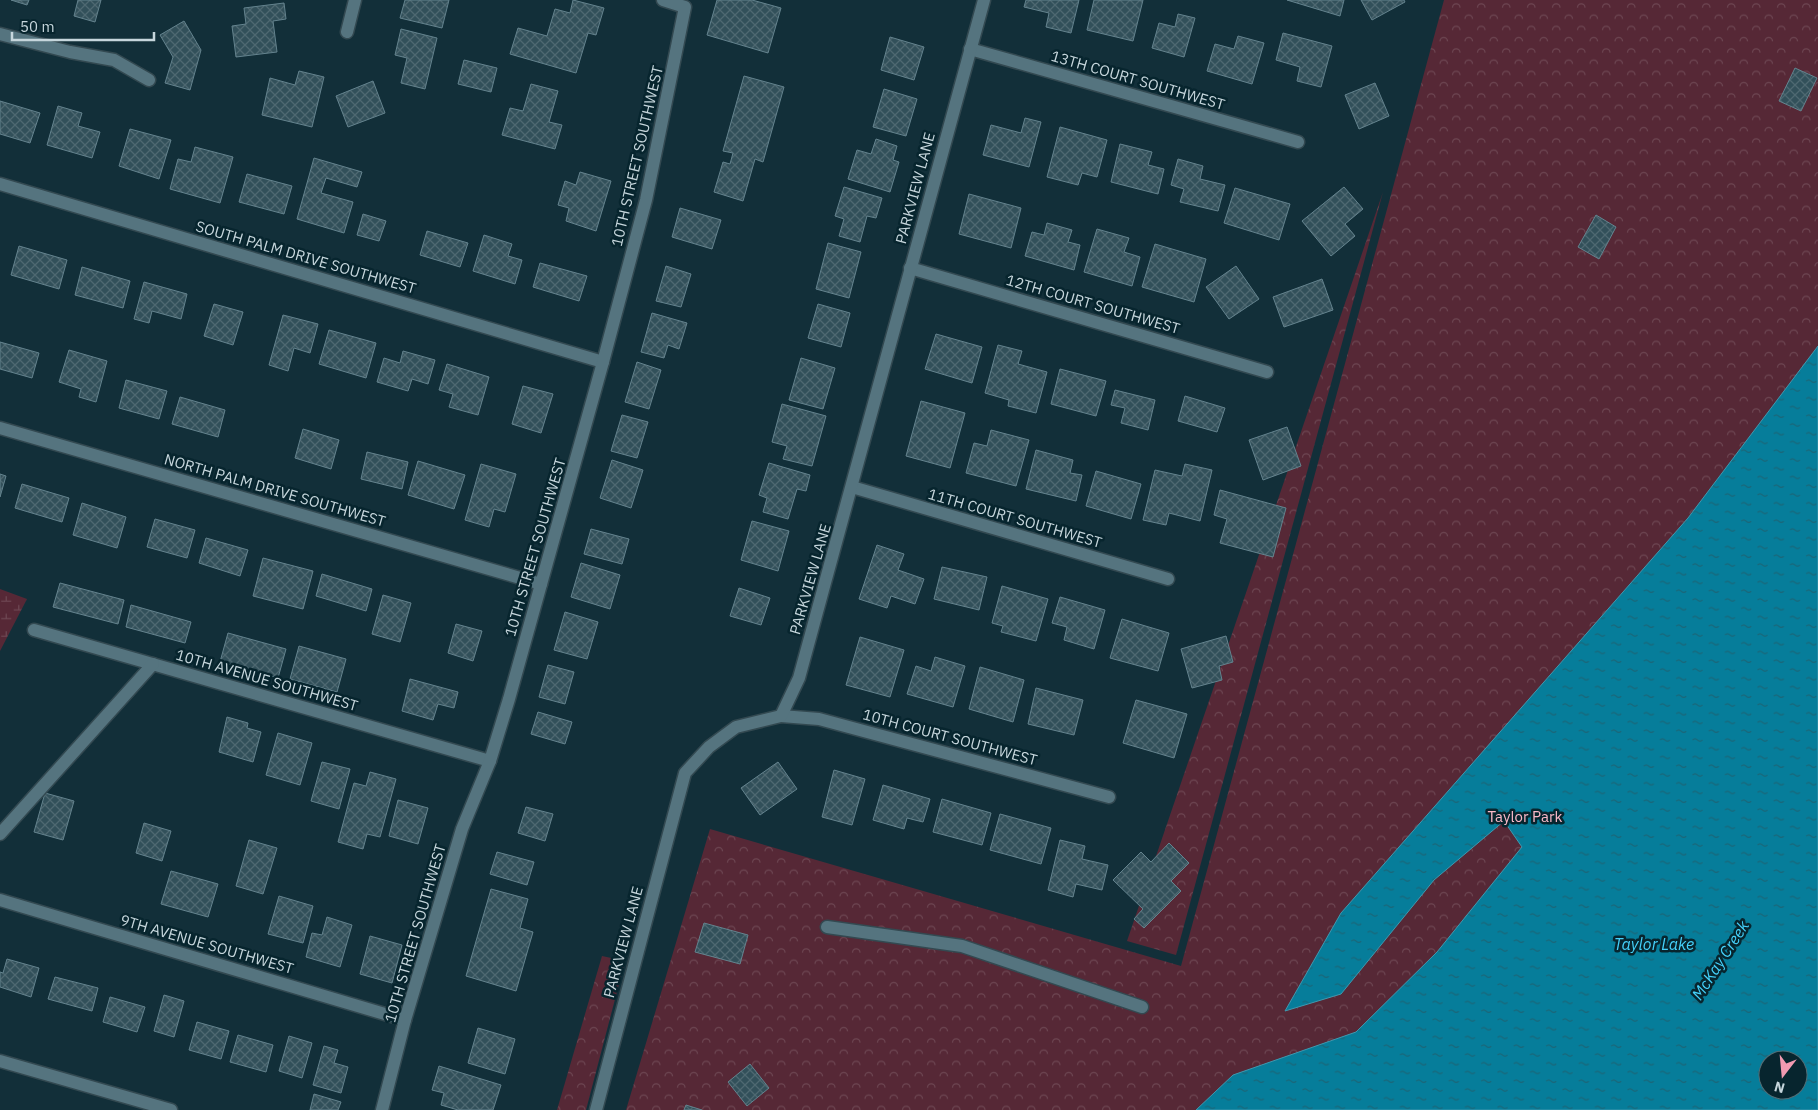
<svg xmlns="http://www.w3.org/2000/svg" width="1818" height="1110" viewBox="0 0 1818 1110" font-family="'IBM Plex Sans',sans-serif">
<defs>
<pattern id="wetland-marsh" width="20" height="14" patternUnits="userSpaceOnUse" patternTransform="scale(1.25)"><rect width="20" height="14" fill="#562836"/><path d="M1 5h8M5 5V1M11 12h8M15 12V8" fill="none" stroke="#6d4652"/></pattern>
<pattern id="park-crowns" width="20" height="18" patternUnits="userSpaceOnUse" patternTransform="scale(1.25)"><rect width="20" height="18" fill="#562836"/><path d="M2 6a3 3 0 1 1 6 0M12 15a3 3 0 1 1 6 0" fill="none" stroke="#6d4652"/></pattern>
<pattern id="water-ripples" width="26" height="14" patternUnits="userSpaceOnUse" patternTransform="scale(1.25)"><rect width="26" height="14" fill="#067d9a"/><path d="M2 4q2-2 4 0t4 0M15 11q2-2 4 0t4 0" fill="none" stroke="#1b6577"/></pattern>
<pattern id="building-cross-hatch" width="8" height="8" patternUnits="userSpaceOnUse" patternTransform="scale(1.25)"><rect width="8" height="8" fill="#32505a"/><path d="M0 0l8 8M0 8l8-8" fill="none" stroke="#4e6871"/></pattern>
</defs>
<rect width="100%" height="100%" fill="#122f39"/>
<path fill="url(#wetland-marsh)" d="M0,589l27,10 -27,52z"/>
<g fill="url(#park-crowns)" fill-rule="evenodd">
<path d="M1444,0h374v1110h-1192l84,-281 471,137zM1768,1060h30v30h-30z"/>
<path d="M1383,192l-207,763 -49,-14z"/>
<path d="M602,956l23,5 -39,149h-29z"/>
</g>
<path fill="url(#water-ripples)" stroke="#4098ae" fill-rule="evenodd" d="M1818,346v764h-622l37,-35 123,-43 81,-80 85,-105 -18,-26 -70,59 -93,114 -56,17 56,-98 347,-395zM1768,1060h30v30h-30z"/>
<g fill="url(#building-cross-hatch)" stroke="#64838e">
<path d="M11,0h18l-2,5z"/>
<path d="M78,0h23l-6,22 -21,-6z"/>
<path d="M405,0h44l-7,28 -42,-10z"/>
<path d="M573,0l31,8 -8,27 -8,-2 -12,40 -66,-19 8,-26 29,8 8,-27 15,4z"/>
<path d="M717,0h35l29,8 -13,45 -61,-18z"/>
<path d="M1026,0h53l-8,33 -25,-6 3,-14 -25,-6z"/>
<path d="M1094,0h49l-10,41 -46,-11z"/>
<path d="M1287,0h57l-4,16z"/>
<path d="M1361,0h43l1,2 -33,18z"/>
<path d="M284,3l2,16 -13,2 4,31 -41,5 -4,-31 14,-2 -2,-16z"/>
<path d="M1178,14l17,4 -11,39 -32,-9 7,-25 16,4z"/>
<path d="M184,21l17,29 -11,40 -25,-7 8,-26 -13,-22z"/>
<path d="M401,29l36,9 -12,51 -24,-6 6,-25 -12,-3z"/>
<path d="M1283,33l49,13 -11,41 -24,-6 3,-14 -24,-7z"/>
<path d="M1238,36l26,7 -12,41 -45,-13 8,-27 19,5z"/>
<path d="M890,37l34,10 -10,33 -33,-10z"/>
<path d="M464,60l33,8 -6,24 -33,-8z"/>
<path d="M1795,68l22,10 -16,33 -22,-10z"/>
<path d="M299,71l25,6 -12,50 -50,-12 8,-37 25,7z"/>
<path d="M744,76l40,11 -21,75 -8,-3 -12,42 -29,-9 9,-30 7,2 3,-11 -10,-2z"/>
<path d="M373,81l12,32 -37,14 -12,-31z"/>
<path d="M1375,83l14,33 -30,13 -14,-34z"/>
<path d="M531,84l27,7 -9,31 13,3 -7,24 -53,-14 8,-27 13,3z"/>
<path d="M884,89l33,10 -11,37 -33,-9z"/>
<path d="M0,101l40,12 -10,30 -30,-9z"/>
<path d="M58,106l24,7 -4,13 22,6 -8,26 -45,-13z"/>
<path d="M1025,118l16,4 -12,45 -46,-12 8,-30 30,8z"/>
<path d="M1060,127l47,13 -10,37 -15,-4 -4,12 -31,-8z"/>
<path d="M130,129l41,11 -12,39 -40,-13z"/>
<path d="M876,139l21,7 -4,14 6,2 -9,30 -42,-13 9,-29 14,4z"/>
<path d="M1120,144l32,8 -4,13 16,4 -6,25 -47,-12z"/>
<path d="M195,147l38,10 -13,46 -50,-14 8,-30 13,3z"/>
<path d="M314,158l48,14 -5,15 -31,-9 -5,15 32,9 -9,31 -47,-14z"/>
<path d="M1178,159l25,7 -3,13 25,6 -7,26 -38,-9 4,-13 -13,-4z"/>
<path d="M580,172l31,9 -15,50 -30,-10 3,-13 -11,-3 7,-24 11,4z"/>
<path d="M247,174l45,12 -8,28 -45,-12z"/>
<path d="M844,187l38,11 -6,20 -9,-2 -7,26 -21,-6 5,-17 -9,-3z"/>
<path d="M1344,187l19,22 -18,15 10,12 -24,20 -29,-35z"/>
<path d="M1235,188l55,16 -11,36 -55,-17z"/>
<path d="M969,194l52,14 -10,40 -52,-14z"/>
<path d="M680,208l41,12 -9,29 -40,-12z"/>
<path d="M363,214l23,7 -7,20 -22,-6z"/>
<path d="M1596,215l20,12 -17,32 -21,-12z"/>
<path d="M1047,223l25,7 -4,12 12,3 -6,25 -49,-14 7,-24 12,3z"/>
<path d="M1097,229l32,9 -5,14 16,5 -8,29 -48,-14z"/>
<path d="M427,231l41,12 -8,24 -40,-12z"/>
<path d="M484,235l28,9 -4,12 14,4 -7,24 -42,-13z"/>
<path d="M828,243l33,9 -12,46 -33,-9z"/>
<path d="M1155,244l51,15 -12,43 -52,-15z"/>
<path d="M19,246l48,14 -8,29 -48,-14z"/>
<path d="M540,263l47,13 -8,25 -46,-14z"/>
<path d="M666,266l25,8 -10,33 -25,-6z"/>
<path d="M1236,266l23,33 -30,20 -23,-32z"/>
<path d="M82,267l48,14 -7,27 -48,-13z"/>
<path d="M1322,279l11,31 -49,17 -11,-30z"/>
<path d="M144,282l43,12 -6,25 -29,-8 -3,12 -15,-4z"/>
<path d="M214,304l29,8 -10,33 -29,-9z"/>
<path d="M818,304l32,9 -9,34 -33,-9z"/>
<path d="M652,313l35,10 -8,26 -11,-4 -4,13 -23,-6z"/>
<path d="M283,315l35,9 -8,29 -16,-5 -6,23 -19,-6z"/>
<path d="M329,330l47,13 -10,35 -47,-14z"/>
<path d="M936,334l46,13 -10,36 -47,-14z"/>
<path d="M0,342l39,11 -7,25 -32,-9z"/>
<path d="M998,345l24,6 -4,13 29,8 -11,41 -28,-7 1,-6 -24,-7z"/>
<path d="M69,350l38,11 -11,41 -17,-5 2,-8 -22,-7z"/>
<path d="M403,351l32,9 -7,24 -16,-5 -4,12 -31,-9 7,-24 16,5z"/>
<path d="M801,358l34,10 -12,41 -34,-9z"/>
<path d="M637,362l24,8 -12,39 -24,-7z"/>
<path d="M447,364l42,13 -11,38 -29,-8 4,-13 -14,-4z"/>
<path d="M1060,369l46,12 -10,35 -45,-12z"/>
<path d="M126,380l41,11 -8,28 -40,-11z"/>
<path d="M523,386l30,8 -12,39 -29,-9z"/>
<path d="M1115,390l40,10 -7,30 -27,-7 4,-15 -14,-3z"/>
<path d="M1185,396l40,12 -8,24 -39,-11z"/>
<path d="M180,397l45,13 -7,27 -46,-13z"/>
<path d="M921,401l44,12 -15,55 -44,-12z"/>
<path d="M782,404l44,12 -14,50 -29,-7 4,-13 -15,-4z"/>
<path d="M622,415l26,7 -11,36 -26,-7z"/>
<path d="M1287,427l14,39 -38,14 -14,-40z"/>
<path d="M303,429l36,11 -8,29 -36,-11z"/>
<path d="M991,430l38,10 -13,46 -50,-13 8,-30 13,3z"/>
<path d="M1036,450l37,10 -3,13 12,2 -6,26 -50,-12z"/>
<path d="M367,452l41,10 -6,27 -41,-10z"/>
<path d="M612,460l31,10 -12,38 -31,-10z"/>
<path d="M418,461l47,14 -11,34 -46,-14z"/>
<path d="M769,463l41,12 -4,16 -9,-2 -9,30 -25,-7 4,-14 -8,-3z"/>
<path d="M481,464l35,10 -11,38 -11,-3 -5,18 -24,-7z"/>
<path d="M1185,464l27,6 -12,51 -31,-8 -3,12 -23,-5 12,-50 27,6z"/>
<path d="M1096,471l45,13 -10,35 -45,-13z"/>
<path d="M0,474l6,2 -6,21z"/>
<path d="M22,484l47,14 -7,24 -47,-14z"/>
<path d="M1220,490l66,18 -13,49 -53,-14 7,-24 -13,-4z"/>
<path d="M82,503l44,14 -9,31 -44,-13z"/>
<path d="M155,519l40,11 -8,28 -40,-11z"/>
<path d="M752,521l37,10 -11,40 -37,-11z"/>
<path d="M591,529l38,10 -7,25 -38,-10z"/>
<path d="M206,538l42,12 -8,26 -41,-13z"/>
<path d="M877,545l27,9 -6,16 26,9 -9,25 -24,-8 -4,12 -28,-9z"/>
<path d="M263,558l50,13 -10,38 -50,-13z"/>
<path d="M581,563l39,12 -10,34 -39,-12z"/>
<path d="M942,567l45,10 -8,33 -45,-11z"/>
<path d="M322,574l50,15 -6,22 -50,-15z"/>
<path d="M60,583l64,17 -6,24 -65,-17z"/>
<path d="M1002,586l46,13 -12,42 -35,-9 2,-6 -11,-3z"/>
<path d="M739,588l31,10 -9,27 -31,-9z"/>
<path d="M383,595l28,8 -11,39 -28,-8z"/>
<path d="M1060,597l45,13 -11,39 -30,-9 3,-13 -15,-4z"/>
<path d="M131,605l60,17 -6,21 -59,-16z"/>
<path d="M565,612l33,10 -11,37 -33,-9z"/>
<path d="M1122,619l47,14 -11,38 -48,-13z"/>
<path d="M456,624l26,7 -9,30 -25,-8z"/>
<path d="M228,633l58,16 -8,29 -58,-16z"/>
<path d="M1226,636l7,26 -14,4 3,14 -30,8 -11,-39z"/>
<path d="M860,637l44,13 -14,47 -44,-12z"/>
<path d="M299,646l47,13 -9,33 -47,-13z"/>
<path d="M935,657l30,9 -12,41 -46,-13 9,-28 15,5z"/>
<path d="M548,665l26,7 -9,32 -26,-7z"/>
<path d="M980,667l44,13 -11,42 -44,-13z"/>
<path d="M410,679l48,13 -4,16 -16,-4 -5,16 -31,-9z"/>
<path d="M1036,688l47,12 -9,35 -46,-11z"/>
<path d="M1136,700l51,14 -13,44 -51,-15z"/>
<path d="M538,712l34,10 -7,22 -34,-10z"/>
<path d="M227,717l21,6 -1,5 14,4 -8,30 -34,-10z"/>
<path d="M278,733l34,10 -12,42 -34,-10z"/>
<path d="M322,762l28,7 -11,40 -28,-8z"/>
<path d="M778,762l19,27 -37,26 -19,-27z"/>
<path d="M834,770l31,9 -13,46 -30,-8z"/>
<path d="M370,772l26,7 -16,58 -13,-3 -4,15 -25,-7 16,-59 12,3z"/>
<path d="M883,785l47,14 -7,23 -16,-4 -3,11 -31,-9z"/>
<path d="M45,793l29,8 -11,39 -29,-8z"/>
<path d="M942,799l49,14 -9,32 -49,-13z"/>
<path d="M398,800l30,8 -10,36 -29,-8z"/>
<path d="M526,807l27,7 -8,27 -27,-8z"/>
<path d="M1000,814l51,14 -10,36 -51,-14z"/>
<path d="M144,823l27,8 -9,30 -26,-8z"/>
<path d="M249,840l28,8 -14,46 -27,-8z"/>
<path d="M1060,840l25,6 -3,13 26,6 -6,25 -26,-6 -3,13 -25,-7z"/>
<path d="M1169,843l20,20 -18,18 10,10 -37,37 -10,-9 9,-10 -30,-29 28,-28 10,10z"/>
<path d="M497,852l37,10 -7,23 -37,-11z"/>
<path d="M171,871l47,13 -10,33 -47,-13z"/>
<path d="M491,889l37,10 -8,29 13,4 -17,59 -50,-15z"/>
<path d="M279,896l34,10 -10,37 -35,-9z"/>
<path d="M327,917l25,8 -12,42 -34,-10 6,-24 10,2z"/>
<path d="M704,923l44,12 -8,29 -45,-12z"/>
<path d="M370,936l32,9 -10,38 -32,-9z"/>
<path d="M7,959l32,9 -8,29 -31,-10v-15l3,1z"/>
<path d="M55,977l43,11 -6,23 -44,-12z"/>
<path d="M164,995l20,6 -10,36 -20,-6z"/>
<path d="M110,997l35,10 -8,25 -34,-10z"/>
<path d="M197,1022l32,9 -8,28 -32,-9z"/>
<path d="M478,1028l37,11 -10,35 -37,-11z"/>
<path d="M238,1035l35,10 -7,27 -36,-10z"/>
<path d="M289,1036l23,7 -10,35 -23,-7z"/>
<path d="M324,1046l14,4 -4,13 14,4 -7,26 -28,-8z"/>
<path d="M750,1064l19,24 -22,18 -19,-24z"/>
<path d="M439,1066l62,19 -8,25h-35l-17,-5 3,-12 -12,-3z"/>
<path d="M314,1094l27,8 -3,8h-28z"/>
<path d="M686,1105l16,5h-18z"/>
</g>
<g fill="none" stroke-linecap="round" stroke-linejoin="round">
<g stroke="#334951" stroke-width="15">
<g id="minor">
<path d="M347,32l8,-32"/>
<path d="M0,34l70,18 44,8 35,20"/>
<path d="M970,49l328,93"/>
<path d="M0,184l603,178"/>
<path d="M910,268l357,104"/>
<path d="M0,428l541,156"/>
<path d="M852,487l316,92"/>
<path d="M34,630l456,131"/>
<path d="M781,716l38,3 290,78"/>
<path d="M0,834l153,-170"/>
<path d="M0,900l405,120"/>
<path d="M827,927l135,19 180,61"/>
<path d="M0,1061l171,49"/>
<path d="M382,1110l23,-90 57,-191 28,-68 19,-62 94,-337 43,-162 39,-193 -22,-7"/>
<path d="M596,1110l89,-337 24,-26 27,-20 45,-11 18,-38 185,-678"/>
</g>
</g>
<use href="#minor" stroke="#55747f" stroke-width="12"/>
</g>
<g text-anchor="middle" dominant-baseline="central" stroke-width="5" stroke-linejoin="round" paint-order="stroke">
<g font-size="15" fill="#c6d6dc" stroke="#07252e">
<text transform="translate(1138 80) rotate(16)">13TH COURT SOUTHWEST</text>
<text transform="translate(637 156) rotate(-77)">10TH STREET SOUTHWEST</text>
<text transform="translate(915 188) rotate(-75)">PARKVIEW LANE</text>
<text transform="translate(306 257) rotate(16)">SOUTH PALM DRIVE SOUTHWEST</text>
<text transform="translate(1093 304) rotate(16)">12TH COURT SOUTHWEST</text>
<text transform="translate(275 490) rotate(16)">NORTH PALM DRIVE SOUTHWEST</text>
<text transform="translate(1015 518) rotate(16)">11TH COURT SOUTHWEST</text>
<text transform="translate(535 547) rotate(-74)">10TH STREET SOUTHWEST</text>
<text transform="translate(810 579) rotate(-74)">PARKVIEW LANE</text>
<text transform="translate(267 680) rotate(16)">10TH AVENUE SOUTHWEST</text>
<text transform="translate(950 737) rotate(15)">10TH COURT SOUTHWEST</text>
<text transform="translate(415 933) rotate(-74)">10TH STREET SOUTHWEST</text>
<text transform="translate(623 942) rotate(-75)">PARKVIEW LANE</text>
<text transform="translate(207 944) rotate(16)">9TH AVENUE SOUTHWEST</text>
</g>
<g font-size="15" fill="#fbbaca" stroke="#07252e">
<text x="1525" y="816">Taylor Park</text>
</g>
<g font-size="16" font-style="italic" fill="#45d2fb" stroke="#07252e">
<text x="1654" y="944">Taylor Lake</text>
<text transform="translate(1720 960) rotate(-57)">McKay Creek</text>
</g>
</g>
<g transform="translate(1783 1075) rotate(196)"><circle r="24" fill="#07252e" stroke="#536c74"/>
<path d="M0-4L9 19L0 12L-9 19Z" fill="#f19ab1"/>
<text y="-8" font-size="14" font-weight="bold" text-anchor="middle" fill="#c6d6dc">N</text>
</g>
<path d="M12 32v8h142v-8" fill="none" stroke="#c6d6dc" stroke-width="2.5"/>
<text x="20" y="32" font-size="15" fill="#c6d6dc" stroke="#07252e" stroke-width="4" paint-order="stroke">50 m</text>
</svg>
